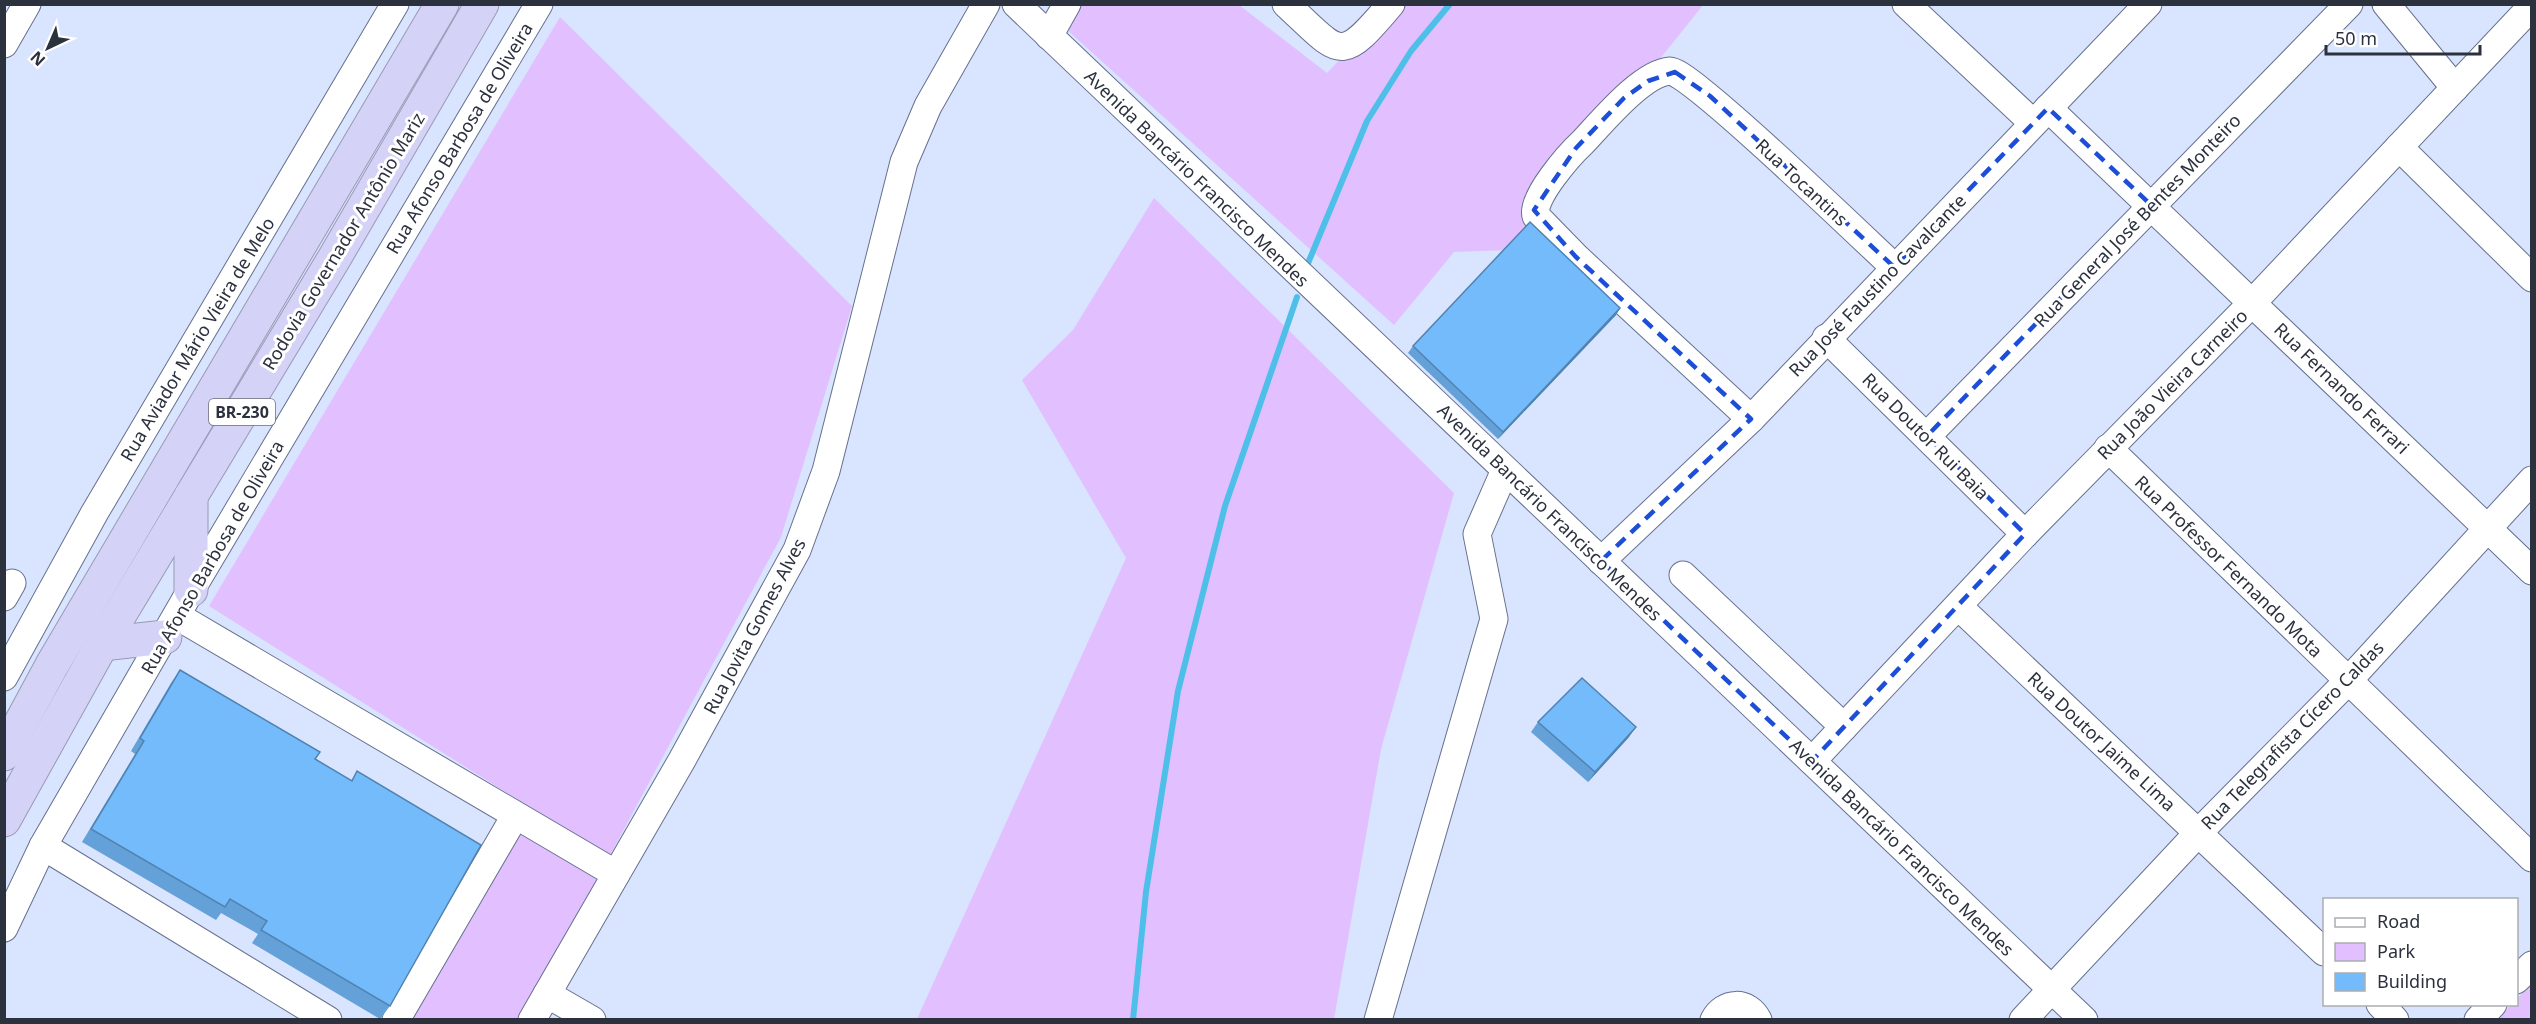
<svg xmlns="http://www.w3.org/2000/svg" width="2536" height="1024" viewBox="0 0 2536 1024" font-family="'Noto Sans',sans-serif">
<rect width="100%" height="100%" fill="#d9e4ff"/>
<g fill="#e2bffe">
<path d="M1081,5h158l88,68 65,-68h311l-196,245 -53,2 -60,73 -329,-297z"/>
<path d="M560,17l292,289 -71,231 -172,320 -400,-251z"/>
<path d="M1154,198l300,295 -73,256 -47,270h-417l209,-461 -104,-178 51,-50z"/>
<path d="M520,828l84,50 -83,141 -113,1z"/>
<path d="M2531,983v36l-34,1 14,-15 5,-1 1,-5z"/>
</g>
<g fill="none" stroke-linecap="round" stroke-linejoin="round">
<g stroke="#4ebfe8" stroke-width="6">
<path d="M1306,268l61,-147 44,-70 39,-47"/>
<path d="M1133,1020l13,-128 32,-201 47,-185 72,-209"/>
</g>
<g stroke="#65718e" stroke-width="29">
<g id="minor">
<path d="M1016,4l1068,1016"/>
<path d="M1286,4c55,51 53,62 105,0"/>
<path d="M1906,4l127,119"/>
<path d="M2386,4l69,84"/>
<path d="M1049,36l18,-32"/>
<path d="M4,44l23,-40"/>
<path d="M2048,108l484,463"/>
<path d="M2399,147l133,131"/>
<path d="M1826,338l199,196"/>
<path d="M1751,419l-175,-162 -40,-41c-6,-17 34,-62 47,-74 19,-20 59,-69 87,-71 19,-1 197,171 224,196"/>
<path d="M1927,436l422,-432"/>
<path d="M2108,448l424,410"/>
<path d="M1601,561l150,-142 397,-415"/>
<path d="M1683,575l161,152"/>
<path d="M4,597l8,-14"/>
<path d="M1958,606l366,346"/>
<path d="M177,616l439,258"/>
<path d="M4,677l91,-165 300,-508"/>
<path d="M1812,761l213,-227 228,-232 279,-296"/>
<path d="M43,846l285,174"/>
<path d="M4,928l39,-82 148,-256 348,-586"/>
<path d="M2516,980l16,-15"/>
<path d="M547,994l45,26"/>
<path d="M2380,1004l15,16"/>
<path d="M396,1020l119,-204"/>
<path d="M532,1020l150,-260 115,-210 29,-79 78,-309 24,-56 58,-102"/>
<path d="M1378,1020l116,-401 -17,-85 28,-64"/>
<path d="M1714,1020c10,-19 34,-20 44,0"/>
<path d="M2023,1020l176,-188 149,-151 184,-201"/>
<path d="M2478,1020l15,-16"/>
</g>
</g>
<g stroke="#999ab6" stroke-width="35">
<g id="highway">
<path d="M191,496v94"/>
<path d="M102,644l63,-7"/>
<path d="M4,754l48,-89 390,-661"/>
<path d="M4,820l98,-176 233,-387 147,-253"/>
</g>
</g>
<use href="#minor" stroke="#fff" stroke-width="27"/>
<use href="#highway" stroke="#d4d2f6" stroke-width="33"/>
</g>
<g fill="#64a1d8">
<path d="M1620,308l-4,7 -118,124 -90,-86 5,-7z"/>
<path d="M180,670l135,89 36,22 6,-10 33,235 -10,13 -128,-76 6,-9 -37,-21 -5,7 -134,-78 53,-88 -4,-3 40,-68z"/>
<path d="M1538,722l91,15 -41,45 -57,-50z"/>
</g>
<g fill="#5183b0">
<path d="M1620,308l-4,7 -118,124 5,-7z"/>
<path d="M1636,727l-7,10 -41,45 7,-10z"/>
</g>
<g fill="#74bbfb" stroke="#5183b0" stroke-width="1.5">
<path d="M1530,222l90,86 -117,124 -90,-86z"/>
<path d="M180,670l140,82 -5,7 37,22 5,-10 124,74 -91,161 -129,-76 6,-9 -37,-22 -5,8 -134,-78 53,-88 -4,-3z"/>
<path d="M1582,678l54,49 -41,45 -57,-50z"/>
</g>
<path fill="none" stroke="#1d4ed8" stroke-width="4.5" stroke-dasharray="12 8" stroke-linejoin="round" d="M1675,72l35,24 184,171 154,-159 103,97 -224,231 98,98 -213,227 -211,-200 150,-142 -175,-162 -42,-47 42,-62 48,-50 24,-17z"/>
<g text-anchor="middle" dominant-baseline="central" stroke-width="6" stroke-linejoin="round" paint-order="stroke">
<rect fill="#fff" stroke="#6b6f78" stroke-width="1.5" x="209" y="399" width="66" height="26" rx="4.5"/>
<g font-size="16" font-weight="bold" fill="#2c313e">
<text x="242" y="412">BR-230</text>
</g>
<g font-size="18" fill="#2c313e" stroke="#fff">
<text transform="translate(459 138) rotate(-59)">Rua Afonso Barbosa de Oliveira</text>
<text transform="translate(1197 178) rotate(44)">Avenida Bancário Francisco Mendes</text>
<text transform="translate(1802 182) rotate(43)">Rua Tocantins</text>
<text transform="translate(2137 220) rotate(-46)">Rua General José Bentes Monteiro</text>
<text transform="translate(343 241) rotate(-59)">Rodovia Governador Antônio Mariz</text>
<text transform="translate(1877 285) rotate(-46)">Rua José Faustino Cavalcante</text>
<text transform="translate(197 339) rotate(-59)">Rua Aviador Mário Vieira de Melo</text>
<text transform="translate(2172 384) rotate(-45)">Rua João Vieira Carneiro</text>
<text transform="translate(2342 388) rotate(44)">Rua Fernando Ferrari</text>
<text transform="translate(1926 436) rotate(45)">Rua Doutor Rui Baia</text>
<text transform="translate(1550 512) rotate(44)">Avenida Bancário Francisco Mendes</text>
<text transform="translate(212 557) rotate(-60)">Rua Afonso Barbosa de Oliveira</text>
<text transform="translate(2229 566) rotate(44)">Rua Professor Fernando Mota</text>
<text transform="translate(754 626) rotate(-62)">Rua Jovita Gomes Alves</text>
<text transform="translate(2292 735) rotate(-46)">Rua Telegrafista Cícero Caldas</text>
<text transform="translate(2102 741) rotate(43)">Rua Doutor Jaime Lima</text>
<text transform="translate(1902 847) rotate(44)">Avenida Bancário Francisco Mendes</text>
</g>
</g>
<rect width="2536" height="1024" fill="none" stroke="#2c313e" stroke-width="12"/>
<rect x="2323" y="898" width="195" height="108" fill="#ffffff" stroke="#abadb2" stroke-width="1.5"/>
<rect x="2335" y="918" width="30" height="9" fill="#ffffff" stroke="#abadb2" stroke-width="1.5"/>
<text x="2377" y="928" font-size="18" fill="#2c313e">Road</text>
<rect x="2335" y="943" width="30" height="18" fill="#e2bffe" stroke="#abadb2" stroke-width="1.5"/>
<text x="2377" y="958" font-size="18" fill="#2c313e">Park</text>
<rect x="2335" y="973" width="30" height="18" fill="#74bbfb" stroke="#abadb2" stroke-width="1.5"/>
<text x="2377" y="988" font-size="18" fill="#2c313e">Building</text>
<g transform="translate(48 48) rotate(224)" stroke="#ffffff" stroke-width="4.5" paint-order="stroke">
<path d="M0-4.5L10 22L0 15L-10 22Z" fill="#2c313e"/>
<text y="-9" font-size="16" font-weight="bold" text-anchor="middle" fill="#2c313e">N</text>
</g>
<path d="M2326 45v9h154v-9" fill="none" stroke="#2c313e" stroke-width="3"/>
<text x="2335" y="45" font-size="18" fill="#2c313e" stroke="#ffffff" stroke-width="4.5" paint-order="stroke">50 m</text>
</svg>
